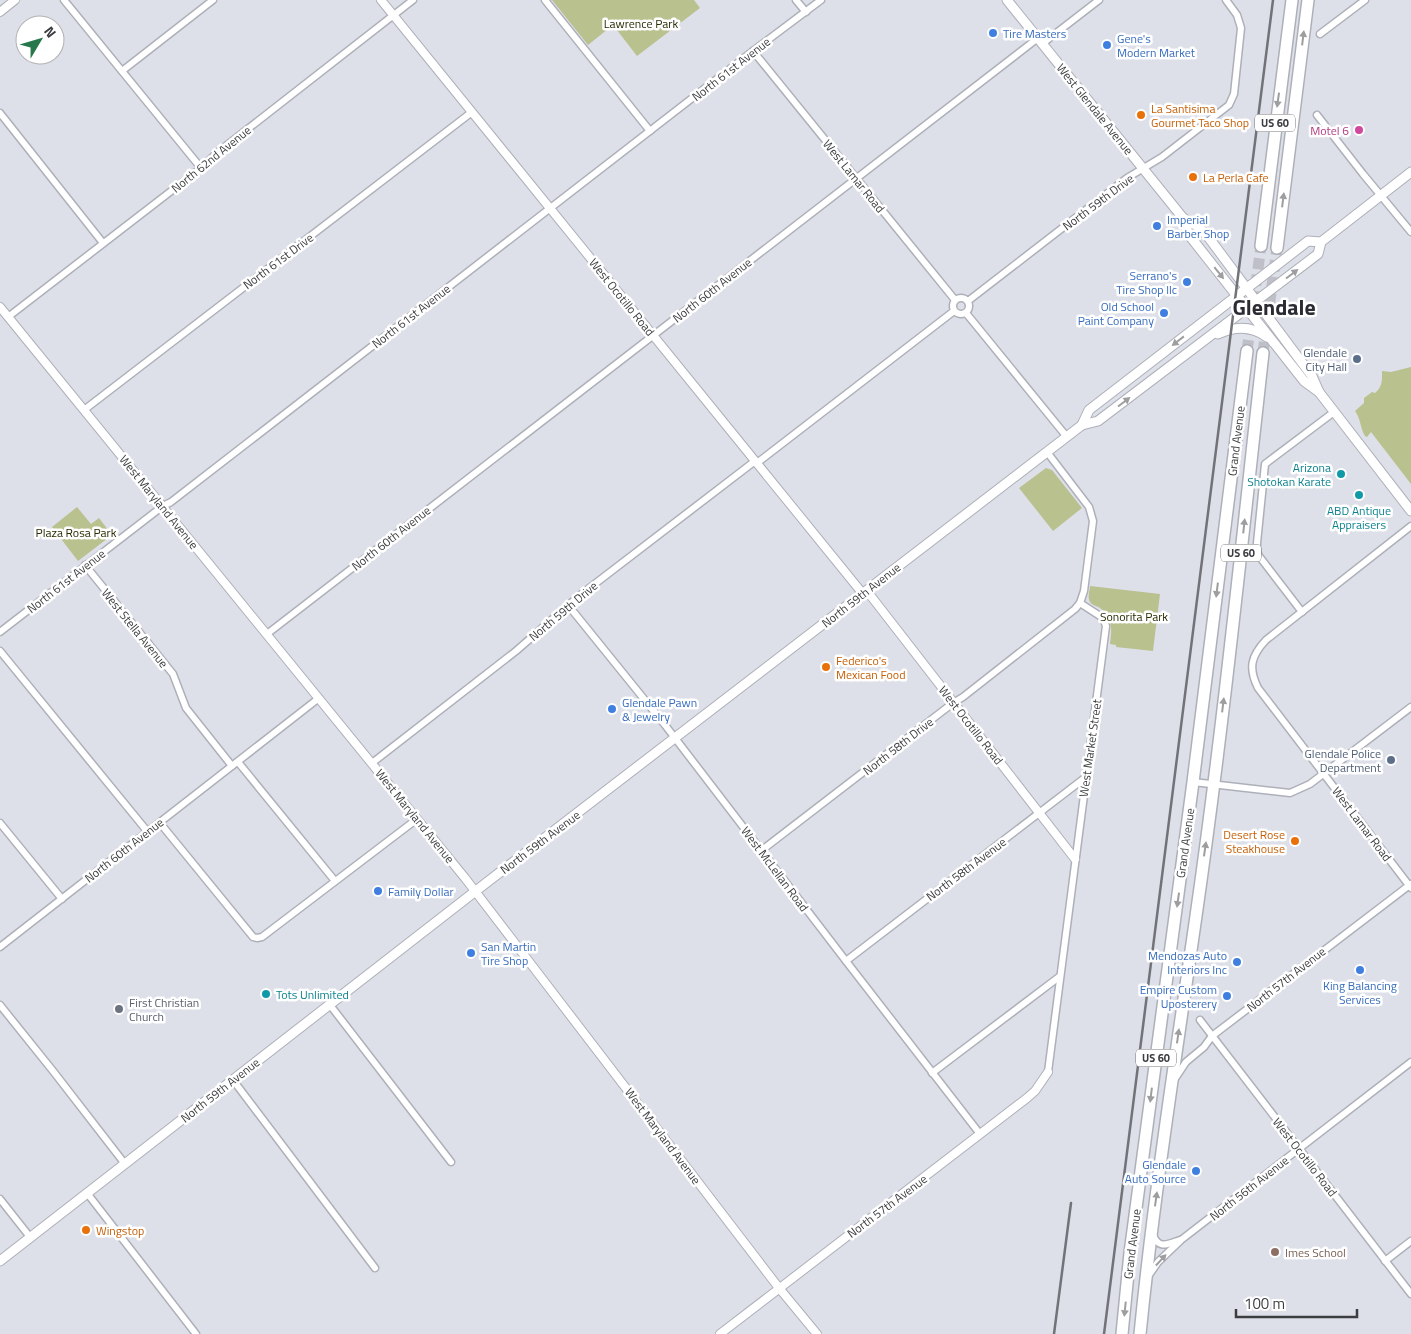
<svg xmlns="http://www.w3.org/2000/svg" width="1411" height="1334" viewBox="0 0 1411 1334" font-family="'Titillium Web',sans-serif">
<rect width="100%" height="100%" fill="#dee0e9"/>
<g fill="#b9c18f">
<path d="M552,0h142l6,8 -63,48 -24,-31 -25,20z"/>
<path d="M1411,367v117l-40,-52 -4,5 -2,-1c-5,-8 -4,-17 -10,-25l9,-8v-5l8,-6 3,1c8,-7 7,-13 7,-22l9,1z"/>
<path d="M1046,468l6,2 30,38 -29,23 -34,-43z"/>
<path d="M77,507l14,17 8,-6 13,17 -34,26 -26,-34z"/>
<path d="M1090,586l70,8 -7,57 -37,-4v-2l-6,-1c2,-13 3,-27 -10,-36 -3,-2 -8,-3 -10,-6 -3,-5 0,-12 0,-16z"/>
</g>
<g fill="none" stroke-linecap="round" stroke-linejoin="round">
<g stroke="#bebfc7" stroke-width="11" stroke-dasharray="11 5.5" stroke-linecap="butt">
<path d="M1247,351l14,-105"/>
<path d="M1263,353l14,-105"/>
</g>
<g stroke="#aeb0b9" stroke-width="9">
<g id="minor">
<path d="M64,0l137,168"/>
<path d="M545,0l105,131"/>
<path d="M796,0l10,12"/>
<path d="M1320,34l45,-34"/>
<path d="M1042,44l57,-44"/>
<path d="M753,51l202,249"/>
<path d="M122,71l91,-71"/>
<path d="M0,113l103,130"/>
<path d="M1317,115l46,59 48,58"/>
<circle cx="961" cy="306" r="8"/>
<path d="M968,301l159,-123 35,-21 67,-52 5,-11 7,-66 -4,-13 -11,-15"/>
<path d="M966,313l101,124"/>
<path d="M8,317l193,-149 16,-15 196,-153"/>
<path d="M84,410l388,-298"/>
<path d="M757,463l197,-152"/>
<path d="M1411,526l-145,114c-15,16 -18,28 -8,48l153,200"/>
<path d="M85,565l88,109 13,34 46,58"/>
<path d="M568,605l97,120 181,236 134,173"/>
<path d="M1302,612l-43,-56 -2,-4v-9l8,-79 69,-52"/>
<path d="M0,632l163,-126 8,-4 582,-451 68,-51"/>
<path d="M267,634l771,-596"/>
<path d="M0,651l147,180"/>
<path d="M238,762l97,119"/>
<path d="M372,763l144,-112 63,-55 176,-135"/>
<path d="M1193,782l97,11 20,-9 101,-77"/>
<path d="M0,823l62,76"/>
<path d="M160,823l93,114 4,1 5,-1 155,-118"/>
<path d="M762,850l191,-147 10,-6 112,-88 5,-6 4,-12 9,-70 -4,-14 -42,-55"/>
<path d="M0,947l319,-249"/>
<path d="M846,961l240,-184"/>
<path d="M0,1005l53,66 72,93"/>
<path d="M330,1005l121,157"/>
<path d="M1200,1020l211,274"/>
<path d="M1048,1072l58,-446 -3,-8 -23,-15"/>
<path d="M932,1073l127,-96"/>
<path d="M233,1080l142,188"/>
<path d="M1174,1080l12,-18 18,-15 8,-11 199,-152"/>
<path d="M87,1193l109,141"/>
<path d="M0,1199l30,38"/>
<path d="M1153,1235c6,15 15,9 27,5"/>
<path d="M1385,1261l26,-20"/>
<path d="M1149,1275l9,-13 23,-22 230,-178"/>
</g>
</g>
<g stroke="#aeb0b9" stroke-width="10">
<g id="tertiary">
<path d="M381,0l482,594"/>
<path d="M0,12l15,-12"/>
<path d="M0,307l465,571 314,410 38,46"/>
<path d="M867,591l208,268"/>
<path d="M720,1334l307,-236 8,-7 13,-19"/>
</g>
</g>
<g stroke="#aeb0b9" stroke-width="11">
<g id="secondary">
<path d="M1007,0l176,218 6,17 115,146 15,11"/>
<path d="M1183,218l16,9 10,11 103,138 7,16 92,119"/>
<path d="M1218,334c17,-8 34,-8 49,3"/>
<path d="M1082,425l7,-15 219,-169 13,1"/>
<path d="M0,1261l486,-378 596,-458 16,-4 220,-167 3,-12 90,-70"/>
</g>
</g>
<g stroke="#aeb0b9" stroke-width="14">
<g id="trunk">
<path d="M1261,246l31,-246"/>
<path d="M1277,248l31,-248"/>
<path d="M1122,1334l8,-81 63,-471 54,-431"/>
<path d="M1140,1334c14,-140 36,-279 56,-418 27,-187 46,-375 67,-563"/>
</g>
</g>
<use href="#minor" stroke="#fff" stroke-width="6"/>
<use href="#tertiary" stroke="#fff" stroke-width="8"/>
<use href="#secondary" stroke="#fff" stroke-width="9"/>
<use href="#trunk" stroke="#fff" stroke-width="11"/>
<g stroke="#727378" stroke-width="2.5">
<path d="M1054,1334l17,-131"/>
<path d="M1104,1334l169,-1334"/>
</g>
</g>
<defs><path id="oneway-solid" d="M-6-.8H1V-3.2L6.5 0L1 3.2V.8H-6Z" transform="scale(1.25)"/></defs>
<g fill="#9e9ea0">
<use href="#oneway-solid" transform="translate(1303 38) rotate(-83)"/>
<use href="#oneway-solid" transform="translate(1278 100) rotate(98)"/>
<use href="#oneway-solid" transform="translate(1283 200) rotate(-83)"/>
<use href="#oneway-solid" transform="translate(1219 273) rotate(51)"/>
<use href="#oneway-solid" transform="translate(1292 274) rotate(-37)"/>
<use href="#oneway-solid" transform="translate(1178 341) rotate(142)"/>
<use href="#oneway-solid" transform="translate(1124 402) rotate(-37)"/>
<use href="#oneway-solid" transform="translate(1244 526) rotate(-84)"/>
<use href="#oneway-solid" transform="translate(1217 590) rotate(97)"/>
<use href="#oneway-solid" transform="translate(1223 705) rotate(-83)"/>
<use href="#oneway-solid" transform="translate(1205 849) rotate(-82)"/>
<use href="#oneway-solid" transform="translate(1178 900) rotate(98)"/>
<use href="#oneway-solid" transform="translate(1178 1036) rotate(-82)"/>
<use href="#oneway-solid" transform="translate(1151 1095) rotate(97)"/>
<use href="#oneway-solid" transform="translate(1156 1199) rotate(-82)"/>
<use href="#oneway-solid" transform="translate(1161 1260) rotate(-47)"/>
<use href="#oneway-solid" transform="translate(1125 1309) rotate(96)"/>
</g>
<g fill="#3f7fe0" stroke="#fff" stroke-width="2">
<circle cx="993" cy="33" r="5"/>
<circle cx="1107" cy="45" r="5"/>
<circle cx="1157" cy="226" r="5"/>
<circle cx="1187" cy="282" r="5"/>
<circle cx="1164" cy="313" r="5"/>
<circle cx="612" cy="709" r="5"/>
<circle cx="378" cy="891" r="5"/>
<circle cx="471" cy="953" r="5"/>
<circle cx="1237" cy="962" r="5"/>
<circle cx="1360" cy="970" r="5"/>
<circle cx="1227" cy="996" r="5"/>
<circle cx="1196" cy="1171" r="5"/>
</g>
<g fill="#e8710a" stroke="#fff" stroke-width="2">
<circle cx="1141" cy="115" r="5"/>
<circle cx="1193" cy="177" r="5"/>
<circle cx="826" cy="667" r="5"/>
<circle cx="1295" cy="841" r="5"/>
<circle cx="86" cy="1230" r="5"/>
</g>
<circle fill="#d1479c" stroke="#fff" stroke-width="2" cx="1359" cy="130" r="5"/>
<g fill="#5c6f8a" stroke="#fff" stroke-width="2">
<circle cx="1357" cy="359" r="5"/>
<circle cx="1391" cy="760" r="5"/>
</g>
<g fill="#0f9aa8" stroke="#fff" stroke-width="2">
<circle cx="1341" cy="474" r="5"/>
<circle cx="1359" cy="495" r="5"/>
<circle cx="266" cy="994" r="5"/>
</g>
<circle fill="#6b7280" stroke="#fff" stroke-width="2" cx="119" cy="1009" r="5"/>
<circle fill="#8d6e63" stroke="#fff" stroke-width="2" cx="1275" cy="1252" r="5"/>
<g text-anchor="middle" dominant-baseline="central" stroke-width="5" stroke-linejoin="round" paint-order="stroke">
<g fill="#fff" stroke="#767779" stroke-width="1">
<rect x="1255" y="114.5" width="40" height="17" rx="4"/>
<rect x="1221" y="544.5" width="40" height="17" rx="4"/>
<rect x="1136" y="1049.5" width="40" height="17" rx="4"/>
</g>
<g font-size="11" font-weight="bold" fill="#3c3d40">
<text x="1275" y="123">US 60</text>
<text x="1241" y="553">US 60</text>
<text x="1156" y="1058">US 60</text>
</g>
<g font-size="12" fill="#282c02" stroke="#fff">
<text x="641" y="23">Lawrence Park</text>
<text x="76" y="532">Plaza Rosa Park</text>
<text x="1134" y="616">Sonorita Park</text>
</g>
<g font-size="12" fill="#366cbe" stroke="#fff" text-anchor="start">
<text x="1003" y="33">Tire Masters</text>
<text x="1117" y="38">Gene's<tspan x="1117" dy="14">Modern Market</tspan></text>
<text x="1167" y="219">Imperial<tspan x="1167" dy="14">Barber Shop</tspan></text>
<text x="1177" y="275" text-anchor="end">Serrano's<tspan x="1177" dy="14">Tire Shop llc</tspan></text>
<text x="1154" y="306" text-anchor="end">Old School<tspan x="1154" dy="14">Paint Company</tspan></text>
<text x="622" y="702">Glendale Pawn<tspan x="622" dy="14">&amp; Jewelry</tspan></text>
<text x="388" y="891">Family Dollar</text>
<text x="481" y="946">San Martin<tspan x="481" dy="14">Tire Shop</tspan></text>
<text x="1227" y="955" text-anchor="end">Mendozas Auto<tspan x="1227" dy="14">Interiors Inc</tspan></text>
<text x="1360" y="985" text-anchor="middle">King Balancing<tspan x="1360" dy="14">Services</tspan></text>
<text x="1217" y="989" text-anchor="end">Empire Custom<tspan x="1217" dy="14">Uposterery</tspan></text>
<text x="1186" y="1164" text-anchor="end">Glendale<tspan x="1186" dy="14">Auto Source</tspan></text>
</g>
<g font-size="12" fill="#3c3d40" stroke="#fff">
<text transform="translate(731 69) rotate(-38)">North 61st Avenue</text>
<text transform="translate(1095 109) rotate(51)">West Glendale Avenue</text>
<text transform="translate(211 159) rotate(-39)">North 62nd Avenue</text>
<text transform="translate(854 176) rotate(51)">West Lamar Road</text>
<text transform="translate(1098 202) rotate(-37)">North 59th Drive</text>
<text transform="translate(278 261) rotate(-37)">North 61st Drive</text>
<text transform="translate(712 290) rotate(-38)">North 60th Avenue</text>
<text transform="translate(622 297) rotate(51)">West Ocotillo Road</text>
<text transform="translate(411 316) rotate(-38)">North 61st Avenue</text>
<text transform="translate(1236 441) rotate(-83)">Grand Avenue</text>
<text transform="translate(159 502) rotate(51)">West Maryland Avenue</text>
<text transform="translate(391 538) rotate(-38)">North 60th Avenue</text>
<text transform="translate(66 581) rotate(-38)">North 61st Avenue</text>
<text transform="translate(861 595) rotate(-38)">North 59th Avenue</text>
<text transform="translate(563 611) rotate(-40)">North 59th Drive</text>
<text transform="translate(135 628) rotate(51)">West Stella Avenue</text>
<text transform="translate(971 725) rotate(52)">West Ocotillo Road</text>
<text transform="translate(898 746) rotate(-38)">North 58th Drive</text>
<text transform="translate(1090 748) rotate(-82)">West Market Street</text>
<text transform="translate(415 816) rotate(51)">West Maryland Avenue</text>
<text transform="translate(1362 824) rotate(53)">West Lamar Road</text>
<text transform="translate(540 842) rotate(-37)">North 59th Avenue</text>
<text transform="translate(1185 843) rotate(-82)">Grand Avenue</text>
<text transform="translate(124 850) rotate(-38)">North 60th Avenue</text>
<text transform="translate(775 869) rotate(53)">West McLellan Road</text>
<text transform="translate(966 869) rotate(-37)">North 58th Avenue</text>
<text transform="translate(1286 979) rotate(-38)">North 57th Avenue</text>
<text transform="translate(220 1090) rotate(-38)">North 59th Avenue</text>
<text transform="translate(663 1136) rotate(53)">West Maryland Avenue</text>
<text transform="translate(1305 1157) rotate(52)">West Ocotillo Road</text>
<text transform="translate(1249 1188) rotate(-38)">North 56th Avenue</text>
<text transform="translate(887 1206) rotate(-37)">North 57th Avenue</text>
<text transform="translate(1132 1244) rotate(-83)">Grand Avenue</text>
</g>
<g font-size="12" fill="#c56008" stroke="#fff" text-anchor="start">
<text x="1151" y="108">La Santisima<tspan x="1151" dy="14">Gourmet Taco Shop</tspan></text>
<text x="1203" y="177">La Perla Cafe</text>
<text x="836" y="660">Federico's<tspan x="836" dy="14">Mexican Food</tspan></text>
<text x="1285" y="834" text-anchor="end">Desert Rose<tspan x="1285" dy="14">Steakhouse</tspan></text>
<text x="96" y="1230">Wingstop</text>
</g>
<g font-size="12" fill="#b23c85" stroke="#fff" text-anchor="end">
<text x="1349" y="130">Motel 6</text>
</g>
<g font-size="12" fill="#4e5e75" stroke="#fff" text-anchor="end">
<text x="1347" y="352">Glendale<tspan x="1347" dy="14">City Hall</tspan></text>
<text x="1381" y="753">Glendale Police<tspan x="1381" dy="14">Department</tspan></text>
</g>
<g font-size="12" fill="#0d838f" stroke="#fff" text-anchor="end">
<text x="1331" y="467">Arizona<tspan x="1331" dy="14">Shotokan Karate</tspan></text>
<text x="1359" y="510" text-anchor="middle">ABD Antique<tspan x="1359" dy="14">Appraisers</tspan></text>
<text x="276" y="994" text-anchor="start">Tots Unlimited</text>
</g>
<g font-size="12" fill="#5b616d" stroke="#fff" text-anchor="start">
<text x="129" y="1002">First Christian<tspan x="129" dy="14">Church</tspan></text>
</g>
<g font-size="12" fill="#785e54" stroke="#fff" text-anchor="start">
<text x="1285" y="1252">Imes School</text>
</g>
<g font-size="22" font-weight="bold" fill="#2b2c33" stroke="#fff">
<text x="1274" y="307">Glendale</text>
</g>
</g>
<g transform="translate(40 40) rotate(52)"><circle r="24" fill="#ffffff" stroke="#b1b1b3"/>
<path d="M0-4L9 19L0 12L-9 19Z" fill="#26784a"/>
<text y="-8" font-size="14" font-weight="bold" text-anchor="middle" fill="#3c3d40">N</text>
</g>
<path d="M1236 1309v8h121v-8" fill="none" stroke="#3c3d40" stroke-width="2.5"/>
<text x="1244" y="1309" font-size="15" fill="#3c3d40" stroke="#ffffff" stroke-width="4" paint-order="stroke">100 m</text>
</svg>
